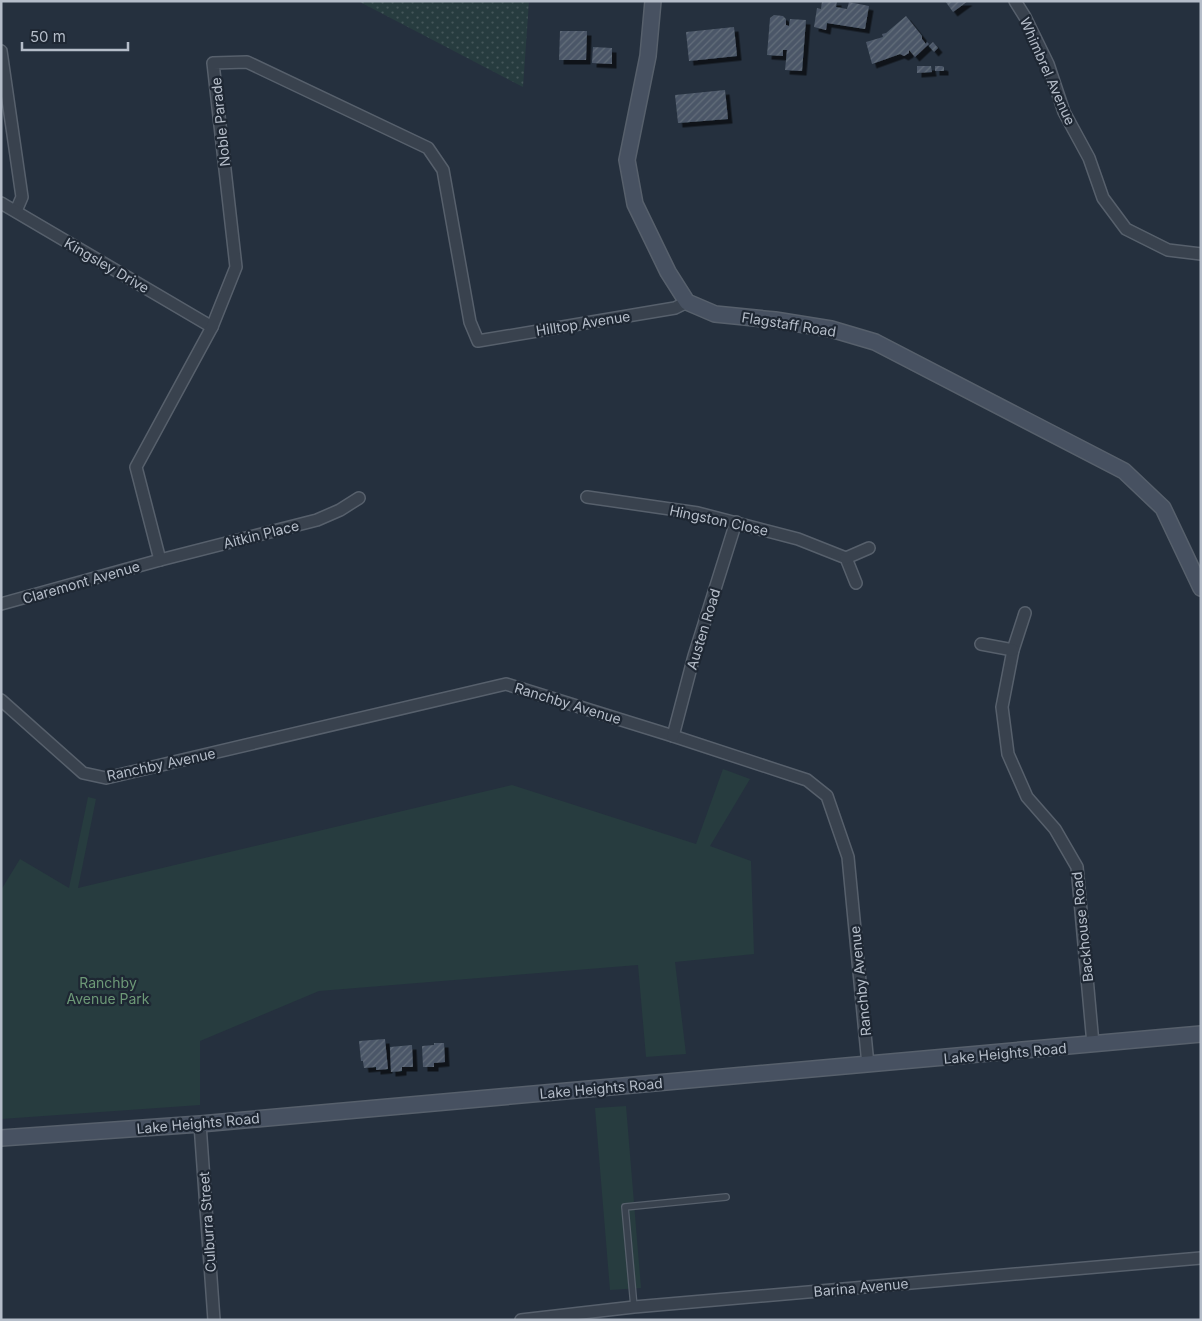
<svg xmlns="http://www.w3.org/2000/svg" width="1202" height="1321" viewBox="0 0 1202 1321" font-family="Inter,sans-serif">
<defs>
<pattern id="grass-dots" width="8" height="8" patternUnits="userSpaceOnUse" patternTransform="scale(1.25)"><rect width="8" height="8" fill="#273c3f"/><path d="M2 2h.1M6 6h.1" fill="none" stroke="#445659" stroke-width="1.8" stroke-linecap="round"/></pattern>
<pattern id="building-hatch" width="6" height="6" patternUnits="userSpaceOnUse" patternTransform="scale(1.25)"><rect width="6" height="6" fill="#4b5767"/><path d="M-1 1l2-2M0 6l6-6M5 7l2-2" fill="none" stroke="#636d7b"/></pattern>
<filter id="shadow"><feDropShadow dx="4.5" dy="4.5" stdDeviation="0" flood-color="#0009"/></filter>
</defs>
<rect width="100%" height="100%" fill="#25303e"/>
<path fill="url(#grass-dots)" d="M358,1h171l-6,86z"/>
<g fill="#273c3f">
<path d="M723,769l27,10 -40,67 41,15 3,93 -79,8 11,92 -40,3 -8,-92 -319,26 -119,50v64l-199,14v-229l19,-31 49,29 19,-91 8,2 -18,89 434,-103 184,59z"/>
<path d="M626,1106l15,182 -31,2 -15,-182z"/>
</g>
<g fill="url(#building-hatch)" filter="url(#shadow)">
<path d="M822,1h15l-1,6 11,2 2,-7 20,4 -4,23 -38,-6 -1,7 -12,-3 3,-19 4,1z"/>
<path d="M945,1h23l-15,11z"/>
<path d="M774,15l9,1 3,3v6l3,1 1,-7 16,1 -4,51 -17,-1 2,-20h-4v6l-16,-1 3,-37z"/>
<path d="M906,16l16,20v3l4,5 1,-2 2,2 -14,13 -6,-7v3l-5,3 -4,-2 -28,10 -6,-22 17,-5 -1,-3 4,-1z"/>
<path d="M734,27l3,29 -48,5 -3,-29z"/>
<path d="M560,31h27l-1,29h-27z"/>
<path d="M933,42l5,6 -4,4 -5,-6z"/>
<path d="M593,47l19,1v16l-20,-1z"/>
<path d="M917,66h14l1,6 -15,1z"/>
<path d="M935,66h7l2,1v4h-9z"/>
<path d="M725,90l3,29 -50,4 -3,-28z"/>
<path d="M385,1039l3,30 -12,1v-3l-12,1 -1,-7h-2l-2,-20z"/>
<path d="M434,1043h10l1,19 -11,1v4h-11l-1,-21 12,-1z"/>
<path d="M412,1045l1,22h-11v4l-11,1 -1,-25z"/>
</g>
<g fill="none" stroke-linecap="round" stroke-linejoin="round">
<g stroke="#57606c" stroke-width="8">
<path id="lane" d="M634,1307l-9,-100 101,-10"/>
</g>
<g stroke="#57606c" stroke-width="14">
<g id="street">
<path d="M1015,1l10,16 23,47 16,48 25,46 14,40 23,31 42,21 33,4"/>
<path d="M1,51l21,146 -6,14"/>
<path d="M1,203l211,124"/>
<path d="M587,497l111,16 100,26 48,19 10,25"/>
<path d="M846,558l23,-10"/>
<path d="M160,560l-24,-93 76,-140 24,-60 -23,-204 34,-1 181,86 15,22 27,152 8,19 197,-33 12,-6"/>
<path d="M1,604l159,-44 157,-40 23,-10 19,-12"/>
<path d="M1025,613l-12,37 -11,57 6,47 19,43 28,32 22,38 16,177"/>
<path d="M981,644l32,6"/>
<path d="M1,700l82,73 23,5 400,-94 167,52 134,44 20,16 21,61 20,208"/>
<path d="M673,736l21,-80 42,-134"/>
<path d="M200,1124l14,196"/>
<path d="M521,1320l113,-13 567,-49"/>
</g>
</g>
<g stroke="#57606c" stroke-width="18">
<g id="secondary">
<path d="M653,1l-5,55 -21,104 8,44 33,68 19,30 28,12 60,6 56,9 44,13 249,129 39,37 38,80"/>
<path d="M1,1138l199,-14 1001,-90"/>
</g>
</g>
<use href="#lane" stroke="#39424e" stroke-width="5.5"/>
<use href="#street" stroke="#39424e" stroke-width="11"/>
<use href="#secondary" stroke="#475161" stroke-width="15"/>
</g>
<g text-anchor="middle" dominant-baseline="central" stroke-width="4.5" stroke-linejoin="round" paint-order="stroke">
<g font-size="14" fill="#b5bdc9" stroke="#1e2733">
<text transform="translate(1048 71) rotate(66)">Whimbrel Avenue</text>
<text transform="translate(220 122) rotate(-96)">Noble Parade</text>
<text transform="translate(107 265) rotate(30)">Kingsley Drive</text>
<text transform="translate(583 323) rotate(-9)">Hilltop Avenue</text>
<text transform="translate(789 324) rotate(9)">Flagstaff Road</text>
<text transform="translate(719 520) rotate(12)">Hingston Close</text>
<text transform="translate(261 534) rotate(-14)">Aitkin Place</text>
<text transform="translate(81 582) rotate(-16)">Claremont Avenue</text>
<text transform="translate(703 629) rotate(-73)">Austen Road</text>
<text transform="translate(568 703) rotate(17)">Ranchby Avenue</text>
<text transform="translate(161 764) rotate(-12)">Ranchby Avenue</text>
<text transform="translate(1082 927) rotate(-96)">Backhouse Road</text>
<text transform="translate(860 981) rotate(-96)">Ranchby Avenue</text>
<text transform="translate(1005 1053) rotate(-5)">Lake Heights Road</text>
<text transform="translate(601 1088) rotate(-5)">Lake Heights Road</text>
<text transform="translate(198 1123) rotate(-5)">Lake Heights Road</text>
<text transform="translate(207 1222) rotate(-94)">Culburra Street</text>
<text transform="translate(861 1287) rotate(-5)">Barina Avenue</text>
</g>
<g font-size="14" fill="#6d9977" stroke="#1e2733">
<text x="108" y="982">Ranchby<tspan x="108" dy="16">Avenue Park</tspan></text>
</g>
</g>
<rect width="1202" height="1321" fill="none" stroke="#b5bdc9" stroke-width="5"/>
<path d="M22 42v8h106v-8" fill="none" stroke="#b5bdc9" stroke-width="2.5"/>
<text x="30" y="42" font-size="15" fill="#b5bdc9" stroke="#1e2733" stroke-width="4" paint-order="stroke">50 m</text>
</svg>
